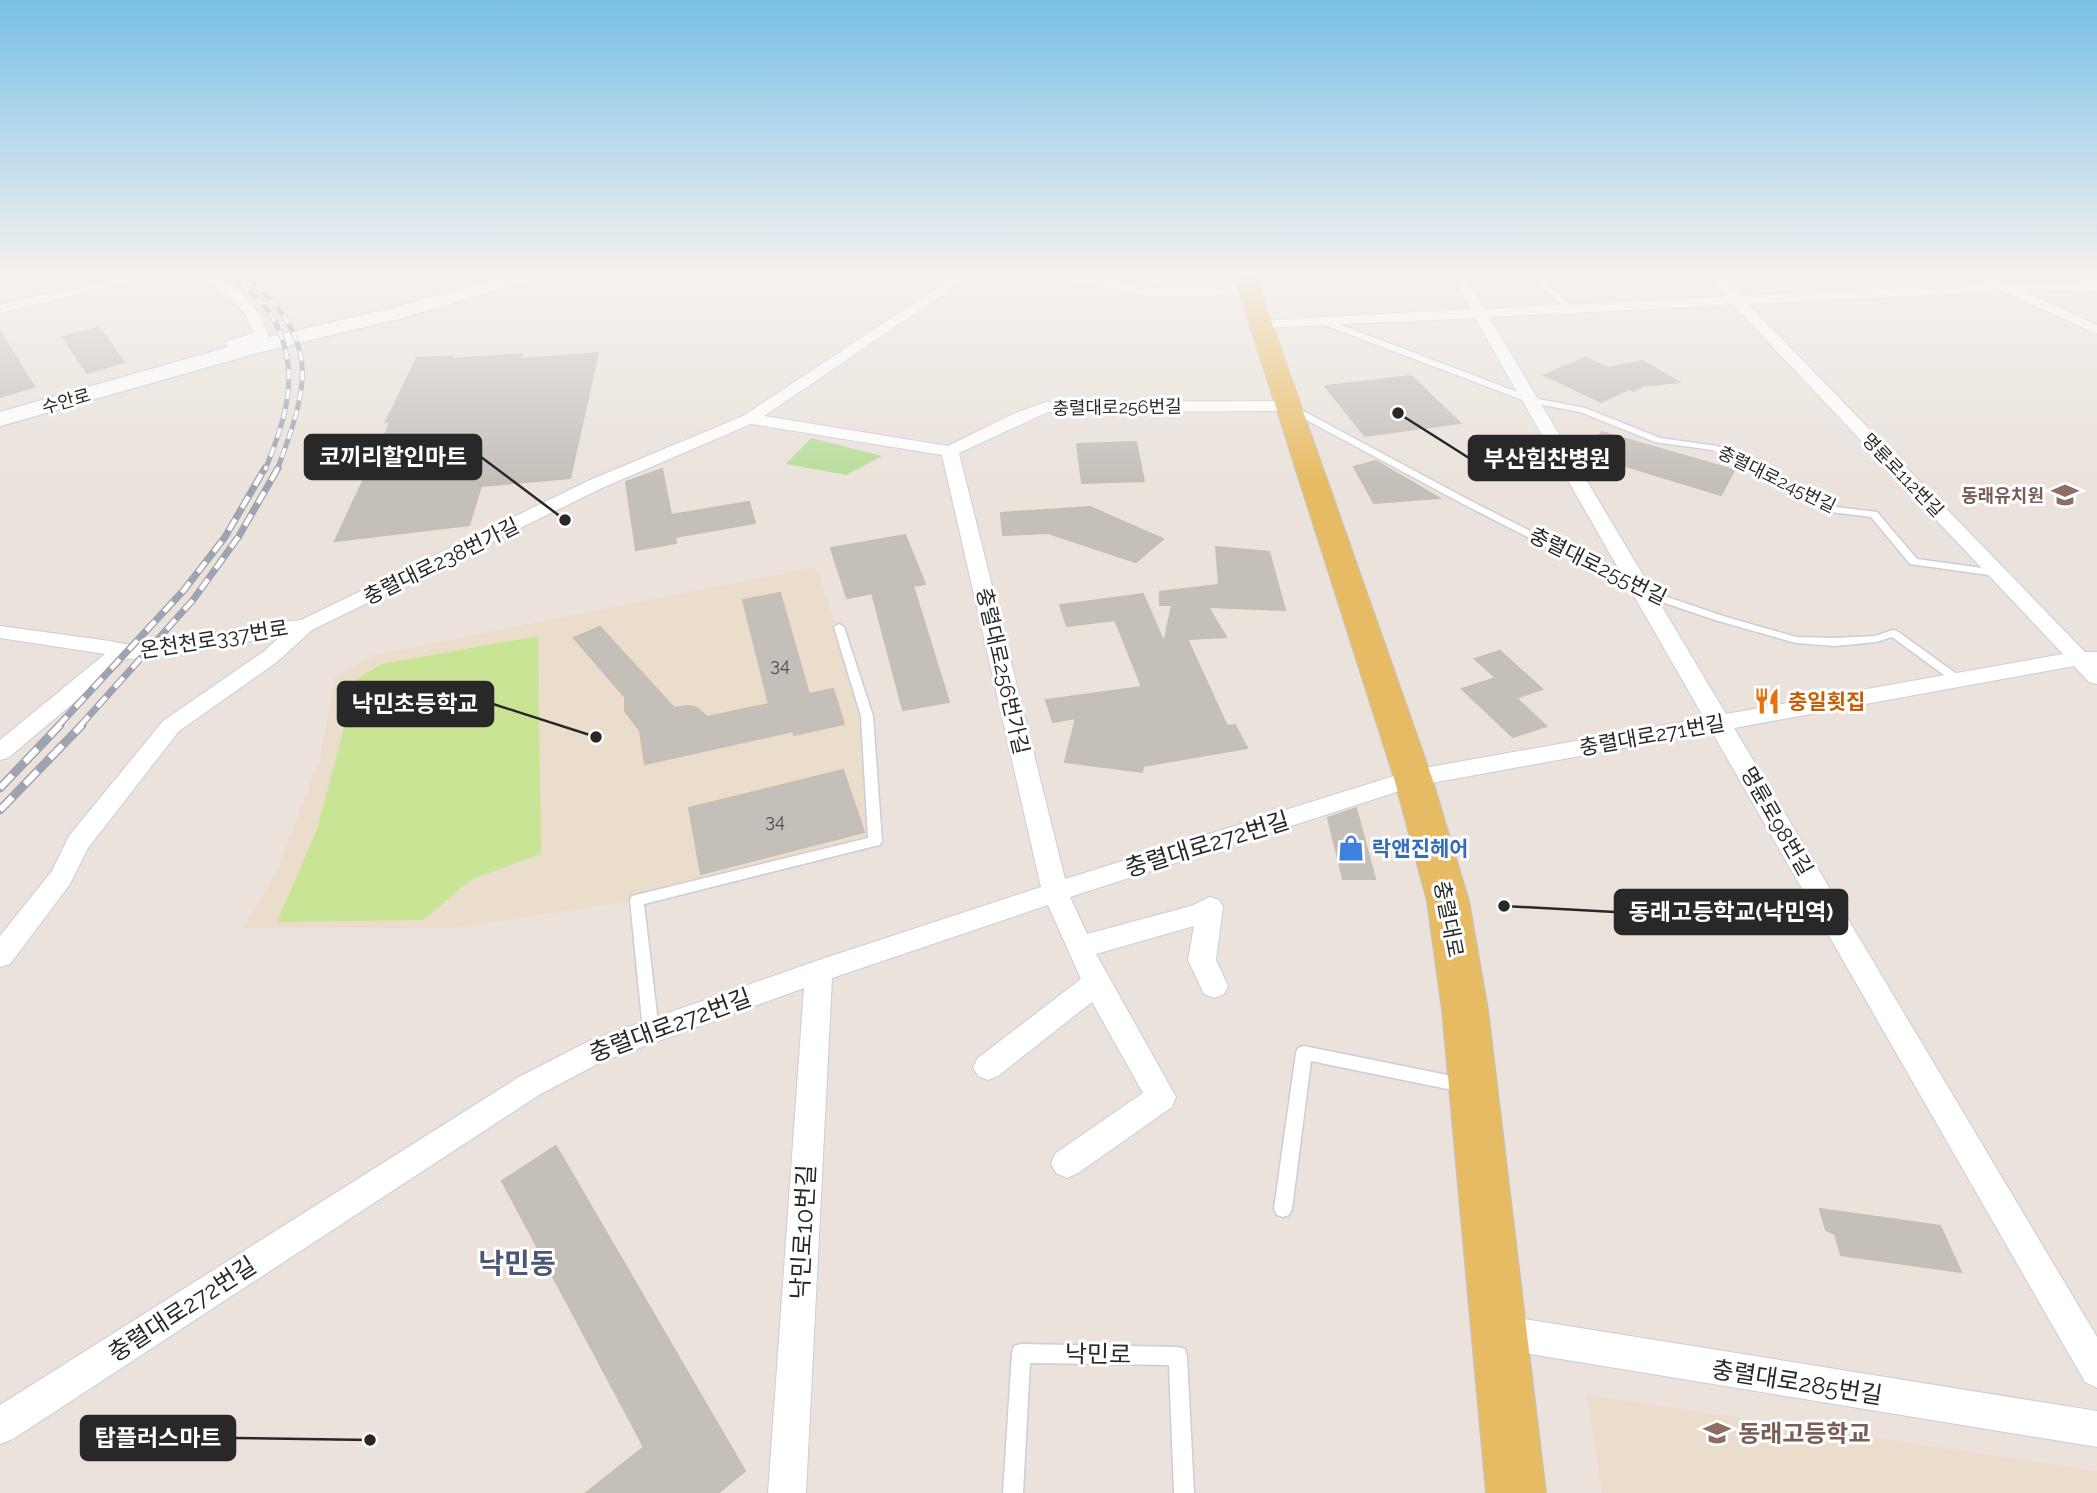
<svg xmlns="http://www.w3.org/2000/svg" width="2097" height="1493" viewBox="0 0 2097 1493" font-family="Raleway,'Noto Sans KR',sans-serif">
<rect width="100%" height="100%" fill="#eae2db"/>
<g fill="#ebddcb">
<path d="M816,567l51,149 8,125 -238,59 -183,28h-211l34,-57 43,-113 15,-81 39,-22z"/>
<path d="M1587,1395l510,76v22h-495z"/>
</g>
<path fill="#b7dd9a" d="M811,438l71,18 -36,19 -60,-11z"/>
<path fill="#cae496" d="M538,636l3,218 -69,25 -49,41 -146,2 40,-93 40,-150 25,-15z"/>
<g fill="#c5bfba" stroke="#c5beb5" stroke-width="2">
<path d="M99,328l25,34 -37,11 -24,-36z"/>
<path d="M0,331l34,56 -34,10z"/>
<path d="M598,353l-28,125 -89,8 -12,39 -134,16 56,-120 -5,1 31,-64 35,-2 -2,3 72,-5 -2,5z"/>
<path d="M1585,358l24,10 33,-7 37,21 -36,4 -10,5 -4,-2 -28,13 -57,-27z"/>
<path d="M1411,376l49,47 -95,13 -40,-50z"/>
<path d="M1602,432l132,38 -13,25 -135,-41z"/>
<path d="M1136,442l8,39 -62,2 -5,-39z"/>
<path d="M1376,461l63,37 -65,5 -20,-36z"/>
<path d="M662,469l9,46 78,-13 6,21 -80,14 1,6 -40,7 -10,-68z"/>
<path d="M1090,507l73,32 -27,23 -88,-29 -45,2 -2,-22z"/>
<path d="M905,535l20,49 -12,2 36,116 -46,8 -31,-117 -25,5 -16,-50z"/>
<path d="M1216,547l53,5 16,58 -77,-3 18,30 -39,2 40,87 8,-1 12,23 -104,18 -1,6 -77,-10 11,-44 -23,4 -7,-22 96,-13 -27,-67 -48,6 -7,-21 83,-11 21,49 8,-38h-12v-13l59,-7z"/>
<path d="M780,593l29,101 24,-5 11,35 -50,11 -1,-4 -148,33 -5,-33 -15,-20v-14l-51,-59 26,-11 74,81 14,-2 9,2 10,9 62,-13 -26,-104z"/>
<path d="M1500,651l42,38 -26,9 30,28 -33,11 -51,-48 34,-11 -21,-19z"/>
<path d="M843,770l21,62 -163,42 -12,-66z"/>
<path d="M1356,808l19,71h-32l-15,-61z"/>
<path d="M556,1146l189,325 -27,22h-132l58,-46 -142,-266z"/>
<path d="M1820,1209l120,17 21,46 -120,-17 -6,-21 -9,-4z"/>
</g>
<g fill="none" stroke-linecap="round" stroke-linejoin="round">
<g stroke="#c9ced9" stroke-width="3">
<g id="lane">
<path d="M1531,272h6l5,7 31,27v4h-6l-31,-28z"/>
<path d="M1319,319h6l208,79 52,10 75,30 57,8 119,61 41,5 40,47 79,11 5,3 -5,3 -86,-12 -39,-47 -40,-5 -119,-62 -57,-8 -75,-30 -52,-10 -209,-79z"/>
<path d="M1288,406h6l175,94 178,90 76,26 73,21 39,1 40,-2 18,-6 4,1 68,49 -6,4 -4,-1 -63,-46 -16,5 -41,4 -39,-3 -81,-23 -76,-26 -176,-90 -175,-94z"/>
<path d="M839,624l5,3 29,89 9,125 -2,4 -5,1 -231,58 15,127 -3,5 -5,2 -5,-2 -3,-5 -13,-131 2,-4 236,-58 -7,-122 -27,-89z"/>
<path d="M1304,1046l158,32 6,2 2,5 -2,5 -6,2 -151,-31 -19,148 -3,6 -6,2 -6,-2 -3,-6 22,-156 2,-5z"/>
<path d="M1021,1344l157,3 7,2 2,7 7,137h-20l-5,-128 -139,-2 -7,130h-20l9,-140 2,-7z"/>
</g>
</g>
<g stroke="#c9ced9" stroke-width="2">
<g id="street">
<path d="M139,272h22l-2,3 -159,38v-8z"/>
<path d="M198,272c33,0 59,34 71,63l-2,3 -25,8 4,6 -2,3h-10l-9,-11 2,-3 27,-8 -8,-18 -12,-14z"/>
<path d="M961,272h15l-212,144 184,30 67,-33 31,-11 242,-1 8,5 -8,5 -240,1 -89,41 106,426 348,-109 291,-52 -229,-400 -214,10 -7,-4 2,-3 215,-12 -21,-37h12l22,37 242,-12 -22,-25h13l24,24 246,-12 -21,-12h16l24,11 91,-1v6l-5,1 -69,2 74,34v9l-95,-43 -254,13 337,348h12v32l-8,-2 -15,-16 -340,62 363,609v51l-12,-6 -373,-650 -297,54 -345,111 17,37 104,-28 19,-9 9,3 4,7 -7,53 12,26 -4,8 -10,4 -10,-4 -16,-34 6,-34 -98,28 80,143 -4,10 -94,66 -11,5 -11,-5 -5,-10 5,-10 87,-60 -51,-91 -94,74 -10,4 -10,-4 -5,-9 5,-9 103,-79 -33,-74 -216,73 -26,515h-38l36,-505 -203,74 -62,33 -526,344 -13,5v-39l519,-328 72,-37 228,-80 222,-73 -99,-432 -191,-31 -149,64 -290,142 -35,32 -98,69 -91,117 -18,36 -60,80 -10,3v-31l52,-65 17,-35 94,-115 100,-69 19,-17 -111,21 -45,3 -118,99 -8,2v-20l105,-86 -105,-16v-12l110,15c45,12 96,-7 141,-15 17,-3 33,-4 50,-6l289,-140 153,-64zM1733,305l330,349 -337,60 -237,-397z"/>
<path d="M1036,272h35l82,16 95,-4 7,4 -7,4 -41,4 -54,1 -110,-21z"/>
<path d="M1499,1315l598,96v36l-598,-98 -12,-5 -5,-12 5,-12z"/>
</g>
</g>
<g stroke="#c9ced9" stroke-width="3">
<g id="secondary">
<path d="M517,272h30l-3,4 -138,41 -149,36 -257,73v-14l243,-69 150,-35z"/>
<path d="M2097,272v21l-7,-2 -12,-10 4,-6z"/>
</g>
</g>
<g stroke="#c3c3c3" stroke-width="2">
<path id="primary" d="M1233,272h21l178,506 37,123 19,109 58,483h-60l-44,-483 -15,-109 -33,-123z"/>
</g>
<use href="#lane" fill="#fff" fill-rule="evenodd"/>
<use href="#street" fill="#fff" fill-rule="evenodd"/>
<use href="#secondary" fill="#fff" fill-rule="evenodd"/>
<use href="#primary" fill="#e7bb63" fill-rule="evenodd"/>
<g stroke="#9ea3b1" stroke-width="5">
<g id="rail-far2">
<path d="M226,272c13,12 40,31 47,46 29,53 13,100 -8,152"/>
<path d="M241,272c80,67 70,108 36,198"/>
</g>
</g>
<g stroke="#9ea3b1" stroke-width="7">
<g id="rail-far1">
<path d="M58,726l126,-136 41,-53 40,-69"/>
<path d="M80,726l113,-126 46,-64 39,-68"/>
</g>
</g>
<g stroke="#9ea3b1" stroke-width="9">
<g id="rail">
<path d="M0,788l60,-63"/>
<path d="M0,810l82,-85"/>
</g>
</g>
<use href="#rail-far2" stroke="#fff" stroke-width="3.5" stroke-dasharray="10" stroke-linecap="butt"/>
<use href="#rail-far1" stroke="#fff" stroke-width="4.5" stroke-dasharray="13" stroke-linecap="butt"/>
<use href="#rail" stroke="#fff" stroke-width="6" stroke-dasharray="18" stroke-linecap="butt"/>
</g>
<linearGradient id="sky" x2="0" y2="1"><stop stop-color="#79c0e7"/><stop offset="0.57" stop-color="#f6f2ef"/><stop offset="1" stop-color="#f6f2ef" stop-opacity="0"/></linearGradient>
<rect width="2097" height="481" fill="url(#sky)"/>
<defs>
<g id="school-bare" transform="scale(2.1)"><path d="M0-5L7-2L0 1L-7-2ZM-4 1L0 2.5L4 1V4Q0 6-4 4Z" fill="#8d6e63" stroke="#fff" stroke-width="2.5" paint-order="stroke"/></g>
<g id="restaurant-bare" transform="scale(2.1)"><path d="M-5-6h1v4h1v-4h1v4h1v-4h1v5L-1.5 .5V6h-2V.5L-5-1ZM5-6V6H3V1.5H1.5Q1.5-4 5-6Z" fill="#e8710a" stroke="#fff" stroke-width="2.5" paint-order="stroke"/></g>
<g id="shop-bare" transform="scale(2.1)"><path d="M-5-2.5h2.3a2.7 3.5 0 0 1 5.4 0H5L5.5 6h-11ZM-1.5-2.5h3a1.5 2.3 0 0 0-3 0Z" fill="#3f7fe0" stroke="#fff" stroke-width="2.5" paint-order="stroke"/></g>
</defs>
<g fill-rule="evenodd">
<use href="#school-bare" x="2065" y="495"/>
<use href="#restaurant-bare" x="1767" y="701"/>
<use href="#shop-bare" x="1351" y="848"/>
<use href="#school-bare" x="1717" y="1433"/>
</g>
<g text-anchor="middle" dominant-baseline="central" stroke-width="6" stroke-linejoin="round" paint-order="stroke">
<g font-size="18" fill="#282828" stroke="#fff">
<text transform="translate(66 401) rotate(-16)">수안로</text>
<text transform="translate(1117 407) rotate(-1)">충렬대로256번길</text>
<text transform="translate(1903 475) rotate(46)">명륜로112번길</text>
<text transform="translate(1777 479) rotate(26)">충렬대로245번길</text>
</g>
<g font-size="18" font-weight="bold" fill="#785e54" stroke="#fff" text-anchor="end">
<text x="2044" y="495">동래유치원</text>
</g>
<g font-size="18" fill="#4f4e4c">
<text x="780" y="664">34</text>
<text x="775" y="820">34</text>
</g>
<g font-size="21" fill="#282828" stroke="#fff">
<text transform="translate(441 561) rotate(-26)">충렬대로238번가길</text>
<text transform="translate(1598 566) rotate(26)">충렬대로255번길</text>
<text transform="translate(214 639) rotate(-9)">온천천로337번로</text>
<text transform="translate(1003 671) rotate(77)">충렬대로256번가길</text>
<text transform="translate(1652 735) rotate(-10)">충렬대로271번길</text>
<text transform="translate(1777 821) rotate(60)">명륜로98번길</text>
<text transform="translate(1449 919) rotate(79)">충렬대로</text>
</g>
<g font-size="21" font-weight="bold" fill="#c56008" stroke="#fff" text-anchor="start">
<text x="1788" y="701">충일횟집</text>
</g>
<g font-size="21" font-weight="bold" fill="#366cbe" stroke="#fff" text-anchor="start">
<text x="1372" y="848">락앤진헤어</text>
</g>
<g font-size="24" fill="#282828" stroke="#fff">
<text transform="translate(1207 844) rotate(-17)">충렬대로272번길</text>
<text transform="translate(670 1025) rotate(-20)">충렬대로272번길</text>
<text transform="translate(803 1232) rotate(-87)">낙민로10번길</text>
<text transform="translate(182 1309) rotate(-33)">충렬대로272번길</text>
<text transform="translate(1098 1354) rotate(1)">낙민로</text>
<text transform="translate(1797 1382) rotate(9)">충렬대로285번길</text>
</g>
<g font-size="24" font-weight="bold" fill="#785e54" stroke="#fff" text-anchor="start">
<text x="1738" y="1433">동래고등학교</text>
</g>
<g font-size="28" font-weight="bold" fill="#4c5775" stroke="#fff">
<text x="517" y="1263">낙민동</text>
</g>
</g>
<path fill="none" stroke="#282828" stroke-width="2.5" d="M565 520L481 457M1398 413L1469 458M596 737L493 704M1504 906L1615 912M370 1440L235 1438"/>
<g fill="#282828" stroke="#fff" stroke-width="2.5">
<circle cx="565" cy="520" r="7"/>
<circle cx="1398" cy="413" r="7"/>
<circle cx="596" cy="737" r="7"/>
<circle cx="1504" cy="906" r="7"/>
<circle cx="370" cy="1440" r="7"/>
</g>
<g fill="#282828" stroke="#282828" stroke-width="2.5">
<rect x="305" y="435" width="176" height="44" rx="7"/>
<rect x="1469" y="436" width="155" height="44" rx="7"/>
<rect x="338" y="682" width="155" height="44" rx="7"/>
<rect x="1615" y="890" width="232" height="44" rx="7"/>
<rect x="81" y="1416" width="154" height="44" rx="7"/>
</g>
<g font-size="23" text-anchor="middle" font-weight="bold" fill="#fff">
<text x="393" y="465">코끼리할인마트</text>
<text x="1547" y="467">부산힘찬병원</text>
<text x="415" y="712">낙민초등학교</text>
<text x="1731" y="920">동래고등학교(낙민역)</text>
<text x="158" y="1446">탑플러스마트</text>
</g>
</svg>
